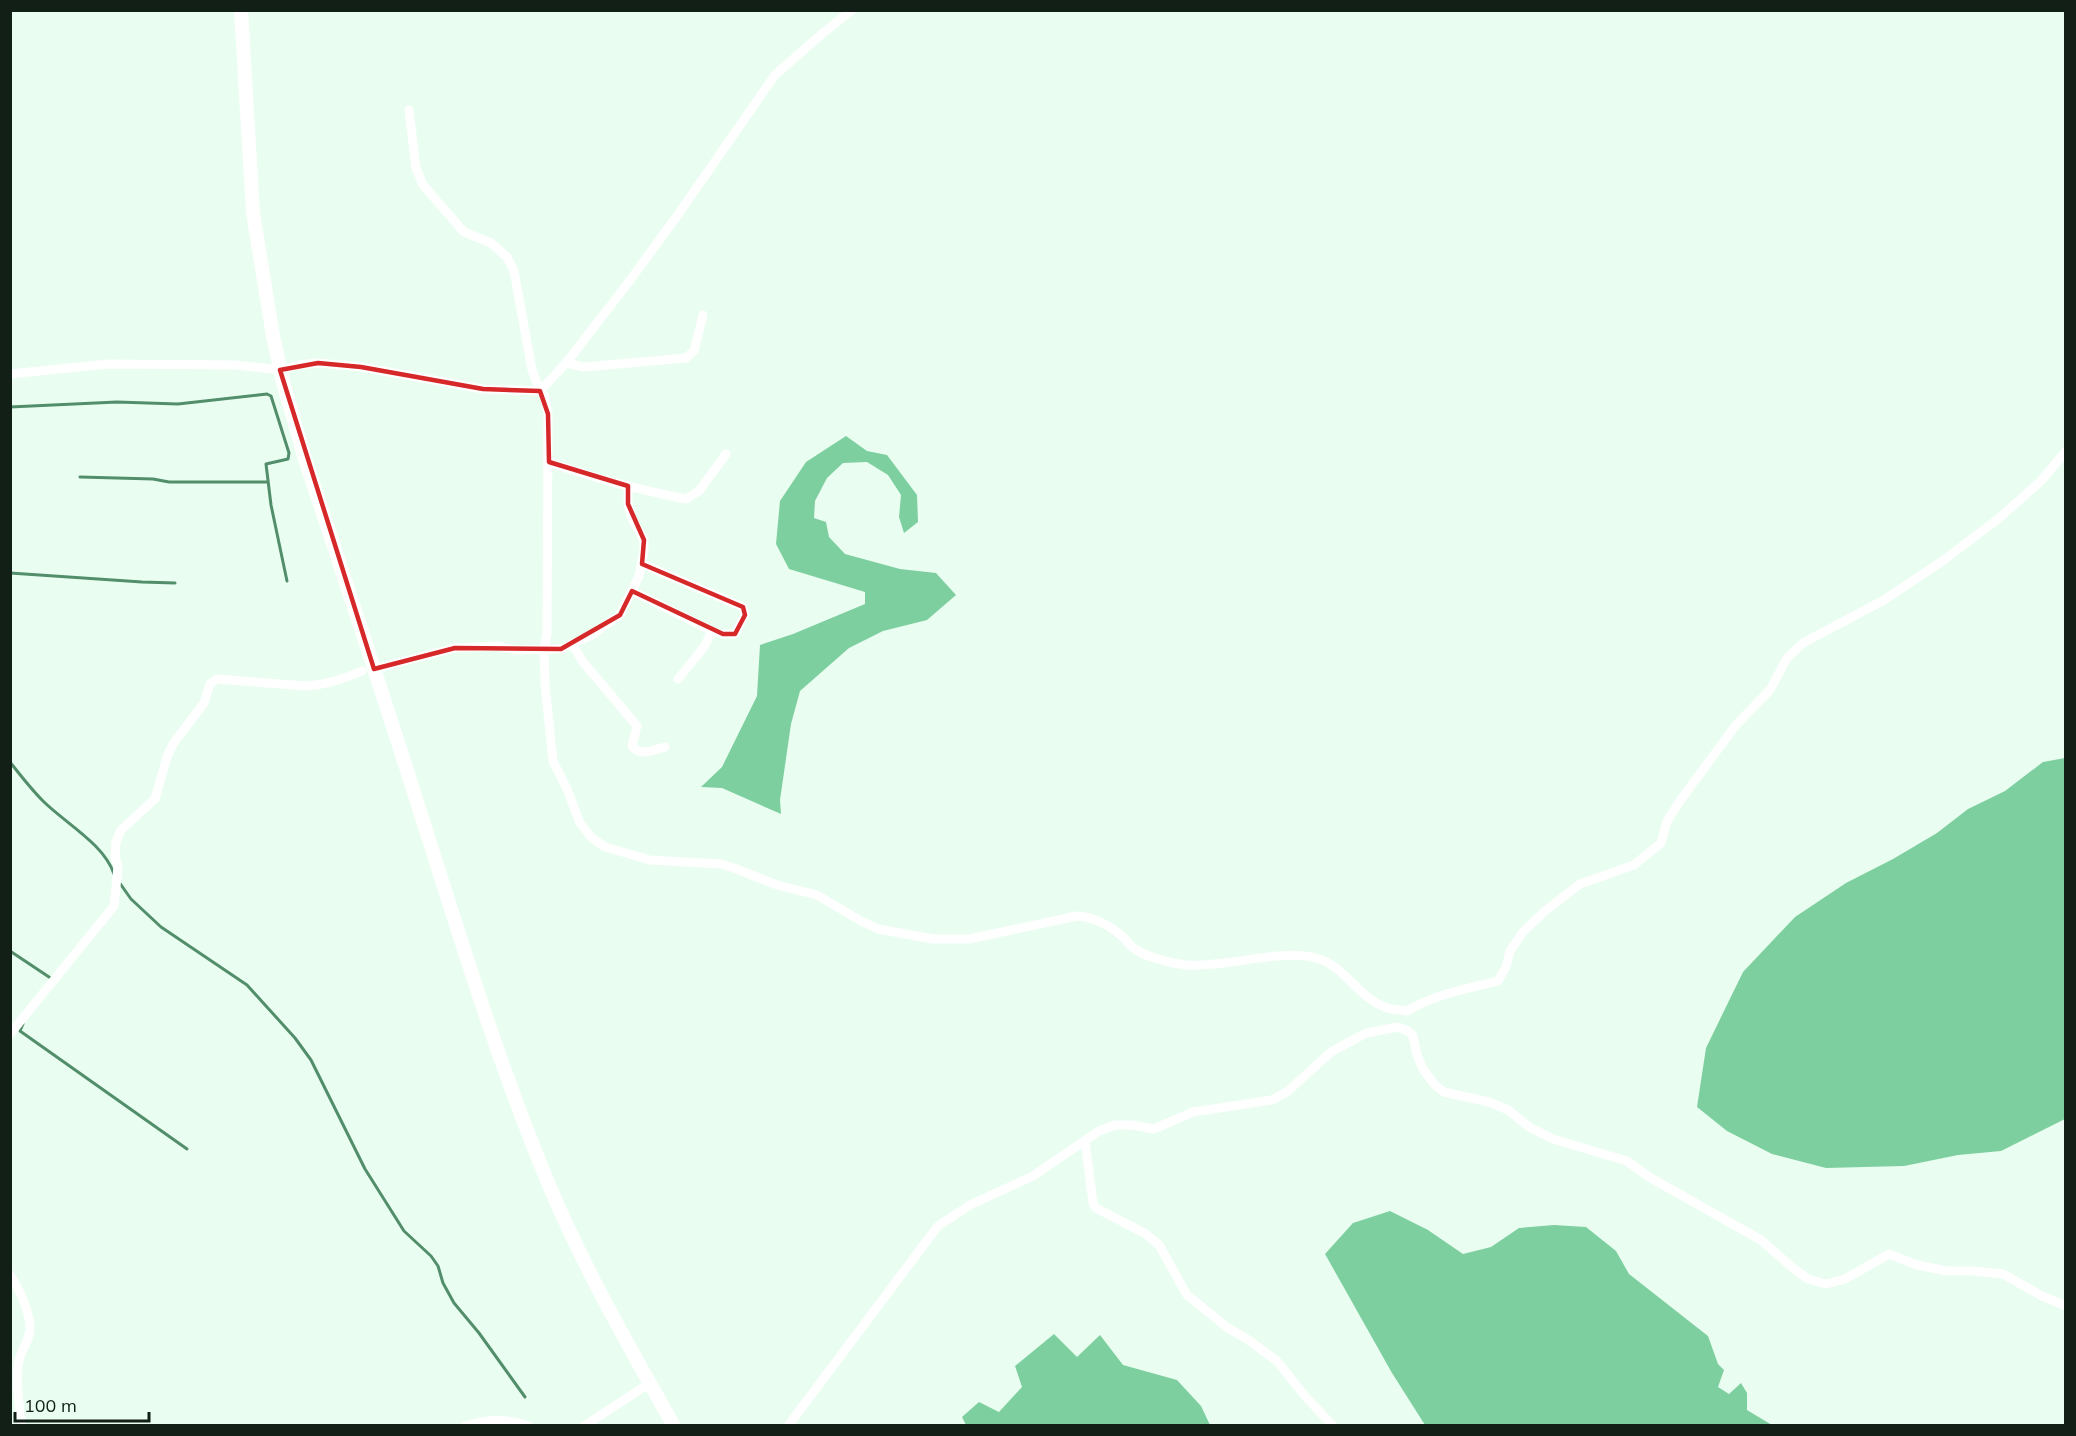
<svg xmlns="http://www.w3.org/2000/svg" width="2076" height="1436" viewBox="0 0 2076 1436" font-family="Mulish,sans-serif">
<rect width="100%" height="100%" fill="#e9fef0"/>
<g fill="#7ecfa0">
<path d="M846,436l21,15 20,4 30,40 1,27 -14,11 -5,-16 2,-22 -13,-20 -21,-13 -24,1 -16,15 -12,23 -1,17 12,4 3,15 16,17 55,15 36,4 20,22 -29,25 -44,11 -34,17 -49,43 -9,33 -11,76 1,14 -59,-26 -21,-1 21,-20 35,-71 3,-51 33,-11 72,-30v-12l-76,-23 -13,-25 4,-43 26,-39z"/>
<path d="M2065,758v361l-64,32 -43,4 -54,11 -78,2 -54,-14 -45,-23 -30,-24 9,-59 37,-76 52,-55 51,-34 47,-24 44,-26 31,-24 37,-18 38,-29z"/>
<path d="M1390,1211l38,19 35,24 28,-7 28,-19 35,-3 32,2 30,24 13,23 79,62 10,28 6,6 -6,17 11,7 12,-11 6,10v17l25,15h-347l-33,-52 -67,-119 28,-31z"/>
<path d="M1054,1334l23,23 23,-22 23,30 54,15 24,26 9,19h-244l-4,-8 17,-15 20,10 23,-25 -7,-21z"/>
</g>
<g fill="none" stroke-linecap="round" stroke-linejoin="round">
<g stroke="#528e6b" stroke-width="3">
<path d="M10,407l107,-5 61,2 89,-10 4,2 18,57 -1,6 -22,5 5,41 16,76"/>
<path d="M80,477l73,2 16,3h98"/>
<path d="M10,573l132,9 33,1"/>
<path d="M10,762c11,14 21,27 33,39 22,22 61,43 71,73"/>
<path d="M119,882l12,17 30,28 86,58 48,53 16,22 54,109 39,62 27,25 7,10 5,17 11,20 25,30 46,64"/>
<path d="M10,951l42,28"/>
<path d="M23,1024l-3,7 167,118"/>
</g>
<g stroke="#fff" stroke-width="9">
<path d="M409,110l7,58 7,17 41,47 27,11 16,14 7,14 18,99 8,21 26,-28 62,-80 49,-67 98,-141 48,-42 29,-23"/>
<path d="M566,363l18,4 102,-9 8,-7 9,-36"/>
<path d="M10,374l98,-10 128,1 44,5 19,-5 19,-2 43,4 122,22 57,2 5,5 3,18 -1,220 -3,15 1,36 8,76 14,28 13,34 12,15 13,9 45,13 71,4 13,4 43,17 40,10 44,26 17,8 55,10h36l108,-23c17,1 32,9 45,20 4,4 8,10 13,13 11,8 39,15 52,16 39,3 98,-18 132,-6 26,8 40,39 66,48 7,3 15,3 22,4 29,-17 59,-22 91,-30l8,-14 4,-16 13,-19 22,-21 35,-27 54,-19 27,-22 6,-22 15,-23 54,-73 34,-35 17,-32 16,-15 81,-43 57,-38 57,-43 43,-38 25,-30"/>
<path d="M549,462c44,16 91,28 137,37l13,-8 27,-37"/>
<path d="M632,591l80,40 11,3h12l10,-19 -2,-8 -101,-43"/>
<path d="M572,644l11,18 54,64 -5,20c8,11 21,4 33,1"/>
<path d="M374,669l81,-21 43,-2 17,4 46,-1 29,-13 30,-21 19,-39 5,-25v-11l-12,-21 -4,-15v-18"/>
<path d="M678,679l26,-32 8,-16"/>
<path d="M10,1034l104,-128 4,-39 -3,-11 1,-14 5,-12 34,-31 12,-42 6,-13 31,-41 6,-19 7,-5 89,7c20,-1 38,-7 56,-15"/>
<path d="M1085,1141l8,62 3,5 50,26 13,11 28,50 41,33 19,11 30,22 28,35 28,30"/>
<path d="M10,1275c9,13 24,45 19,60 -3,11 -10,19 -11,31 -2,20 1,39 4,60"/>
<path d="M465,1426c22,-7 42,-8 64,0"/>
<path d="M584,1426l66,-43"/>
<path d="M788,1426l150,-200 32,-21 63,-29 66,-45 16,-6h17l22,4 39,-17 79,-12 16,-9 43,-39 35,-19 32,-6 10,4 5,5 4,19 6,14 12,16 9,7 45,10 19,8 21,17 24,12 74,22 22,16 112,63 33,29 14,10 18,5 19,-5 44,-25 28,11 30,6h26l30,3 39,22 24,10"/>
</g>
<path stroke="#fff" stroke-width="14" d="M241,10l12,203 20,123 10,46 22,77c40,121 80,241 118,362 39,122 76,245 126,364 35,83 80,162 125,241"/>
</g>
<path fill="none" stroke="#d62828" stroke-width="4.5" stroke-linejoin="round" d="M318,363l43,4 122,22 57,2 8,23 1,48 79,24v18l16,36 -2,24 101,43 2,8 -10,19h-12l-91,-43 -12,24 -59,34 -106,-1 -81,21 -94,-299z"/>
<rect width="2076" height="1436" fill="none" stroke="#121f17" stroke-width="24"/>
<path d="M15 1412v9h134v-9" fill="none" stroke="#121f17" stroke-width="3"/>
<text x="24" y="1412" font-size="18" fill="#121f17" stroke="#e9fef0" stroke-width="4.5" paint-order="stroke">100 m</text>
</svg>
